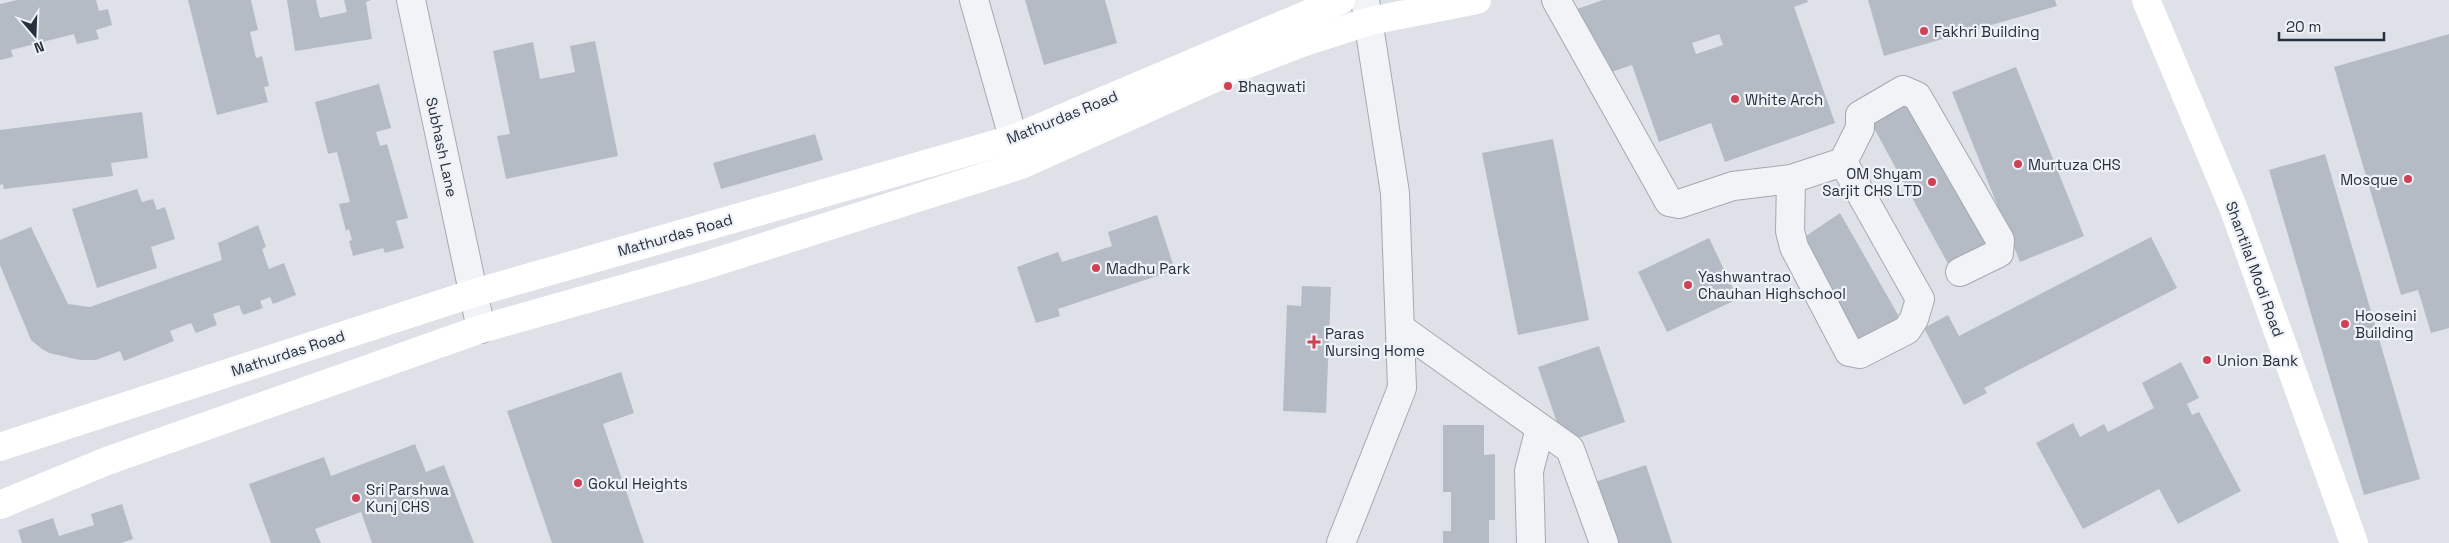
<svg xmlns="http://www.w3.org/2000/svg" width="2449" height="543" viewBox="0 0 2449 543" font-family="'Space Grotesk',sans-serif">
<rect width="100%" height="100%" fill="#dee2e8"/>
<g fill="#b5bbc5" fill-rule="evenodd">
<path d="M17,0h79l3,11 9,-2 4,16 -16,5 3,9 -22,5 -3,-10 -63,16 2,7 -13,3v-56z"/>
<path d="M188,0h63l7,30 -8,2 6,26 6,-2 7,30 -5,1 4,15 -51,13z"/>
<path d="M287,0h29l4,18 27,-6 -3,-12h27l-5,2 6,37 -77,12z"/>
<path d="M1025,0h80l12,43 -73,22z"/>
<path d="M1603,0h204l1,2 -14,5 41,116 -110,39 -14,-39 -52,19 -27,-77 -32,11 -23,-67zM1719,34l4,11 -27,9 -4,-11z"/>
<path d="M1868,0h187l2,6 -173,50z"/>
<path d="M2449,34v294l-18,5 -13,-43 -17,5 -67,-228z"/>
<path d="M595,41l23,115 -112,23 -9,-43 13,-2 -17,-83 40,-9 7,37 35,-7 -5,-26z"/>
<path d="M2016,67l68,169 -64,26 -68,-170z"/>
<path d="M379,84l12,44 -15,4 4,14 7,-2 21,74 -12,3 8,27 -19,5 -2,-5 -30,8 -4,-15 3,-1 -3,-11 -3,2 -7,-27 11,-2 -13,-50 -9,2 -13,-52z"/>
<path d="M1912,97l84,148 -44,26 -83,-152z"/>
<path d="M142,112l6,46 -37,5 2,13 -109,13 -1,-5 -3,1v-55z"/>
<path d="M815,134l8,26 -102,29 -8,-26z"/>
<path d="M1553,139l36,181 -71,15 -36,-182z"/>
<path d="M2325,154l95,325 -56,16 -95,-325z"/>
<path d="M137,189l5,13 11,-3 4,11 8,-3 10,32 -24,8 6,21 -60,20 -25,-79z"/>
<path d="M1840,213l61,107 -42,25 -56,-107z"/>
<path d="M1157,215l18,55 -117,39 2,7 -24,7 -19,-56 41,-15 4,10 50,-16 -4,-14z"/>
<path d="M258,225l8,22 -4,2 7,20 15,-6 12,32 -23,9 -3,-7 -10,4 3,7 -20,7 -4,-10 -26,9 4,11 -21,8 -5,-10 -21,8 4,10 -50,20 -4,-10 -24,9h-16l-31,-7 -7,-4 -11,-9 -31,-75v-25l31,-13 37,77 22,3 132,-47 -4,-17z"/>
<path d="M2151,237l26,51 -193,100 3,5 -23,12 -40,-77 24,-13 11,21z"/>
<path d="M1709,238l29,61 -71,33 -29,-60z"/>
<path d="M1302,286l29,1 -5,126 -43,-2 4,-106 14,1z"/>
<path d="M1599,346l26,76 -61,21 -26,-76z"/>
<path d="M2181,362l18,36 -12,6 5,11 7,-3 42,79 -63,33 -19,-35 -76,40 -47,-86 37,-20 7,14 24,-13 4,8 46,-24 -12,-25z"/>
<path d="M621,372l13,41 -31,11 41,119h-92l-45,-132z"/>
<path d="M1443,425h41v30l11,-1v66h-6v23h-46v-12h8v-39h-8z"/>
<path d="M415,444l11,28 18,-7 30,78h-102l-11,-31 -46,17 6,14h-50l-22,-59 75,-27 7,19z"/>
<path d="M1646,465l26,78h-59l-21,-60z"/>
<path d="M122,504l11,35 -12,4h-99l-4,-13 35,-12 6,18 35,-11 -3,-11z"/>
</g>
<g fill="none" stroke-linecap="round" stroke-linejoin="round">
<g stroke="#a3a9b2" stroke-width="30">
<g id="street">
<path d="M411,0l70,329"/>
<path d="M974,0l46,162"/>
<path d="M1556,0l113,202 10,2 54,-18 58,-7 52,-17 77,137 -6,20 -7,11 -47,24 -11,-2 -55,-105 -4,-16 1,-52"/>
<path d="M1843,162l17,-34v-13l43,-25 14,6 83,144 -1,13 -39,19"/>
<path d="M1400,328l170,121 34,94"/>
<path d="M1341,543l61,-155 -7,-195 -30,-193"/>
<path d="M1531,543l-2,-72 11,-43"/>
</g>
</g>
<use href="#street" stroke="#f1f3f6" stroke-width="28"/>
<g stroke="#fff" stroke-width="28">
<path d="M2146,0l87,207 121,336"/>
<path d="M0,447l474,-154 539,-154 328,-139"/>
<path d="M0,505l107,-44 374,-132 222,-63 318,-101 221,-99 60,-23 68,-22 107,-21"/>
</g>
</g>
<g fill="#cf4155" stroke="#eef1f6" stroke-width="2">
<circle cx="1924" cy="31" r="5"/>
<circle cx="1228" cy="86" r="5"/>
<circle cx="1735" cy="99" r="5"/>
<circle cx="2018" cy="164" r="5"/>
<circle cx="2408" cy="179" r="5"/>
<circle cx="1932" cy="182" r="5"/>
<circle cx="1096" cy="268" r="5"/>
<circle cx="1688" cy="285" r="5"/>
<circle cx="2345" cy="324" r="5"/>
<path d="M1311.5 334.5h5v5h5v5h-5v5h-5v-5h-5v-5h5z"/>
<circle cx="2207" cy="360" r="5"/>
<circle cx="578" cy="483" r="5"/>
<circle cx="356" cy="498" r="5"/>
</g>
<g text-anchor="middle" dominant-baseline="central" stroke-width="4.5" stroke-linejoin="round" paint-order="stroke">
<g font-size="15" fill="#27303f" stroke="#eef1f6" text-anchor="start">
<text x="1934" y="31">Fakhri Building</text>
<text x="1238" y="86">Bhagwati</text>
<text x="1745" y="99">White Arch</text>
<text x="2028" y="164">Murtuza CHS</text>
<text x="1922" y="173" text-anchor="end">OM Shyam<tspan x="1922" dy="17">Sarjit CHS LTD</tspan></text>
<text x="2398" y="179" text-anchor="end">Mosque</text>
<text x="1106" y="268">Madhu Park</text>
<text x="1698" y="276">Yashwantrao<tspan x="1698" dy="17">Chauhan Highschool</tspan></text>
<text x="2355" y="315">Hooseini<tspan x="2355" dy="17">Building</tspan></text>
<text x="1325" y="333">Paras<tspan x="1325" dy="17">Nursing Home</tspan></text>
<text x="2217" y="360">Union Bank</text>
<text x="588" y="483">Gokul Heights</text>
<text x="366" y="489">Sri Parshwa<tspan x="366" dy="17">Kunj CHS</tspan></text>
</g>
<g font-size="15" fill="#27303f" stroke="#eef1f6">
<text transform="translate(1062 117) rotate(-22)">Mathurdas Road</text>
<text transform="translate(442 147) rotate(78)">Subhash Lane</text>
<text transform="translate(675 235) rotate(-16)">Mathurdas Road</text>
<text transform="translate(2255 269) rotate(70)">Shantilal Modi Road</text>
<text transform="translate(288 353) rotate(-18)">Mathurdas Road</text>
</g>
</g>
<g transform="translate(35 35) rotate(161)" stroke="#eef1f6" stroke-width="4" paint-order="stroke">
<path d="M0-4L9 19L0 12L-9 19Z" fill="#27303f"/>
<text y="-8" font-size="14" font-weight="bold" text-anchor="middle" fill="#27303f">N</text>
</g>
<path d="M2279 32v8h105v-8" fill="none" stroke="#27303f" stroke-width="2.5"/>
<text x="2286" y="32" font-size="15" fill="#27303f" stroke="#eef1f6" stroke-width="4" paint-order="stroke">20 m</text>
</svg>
